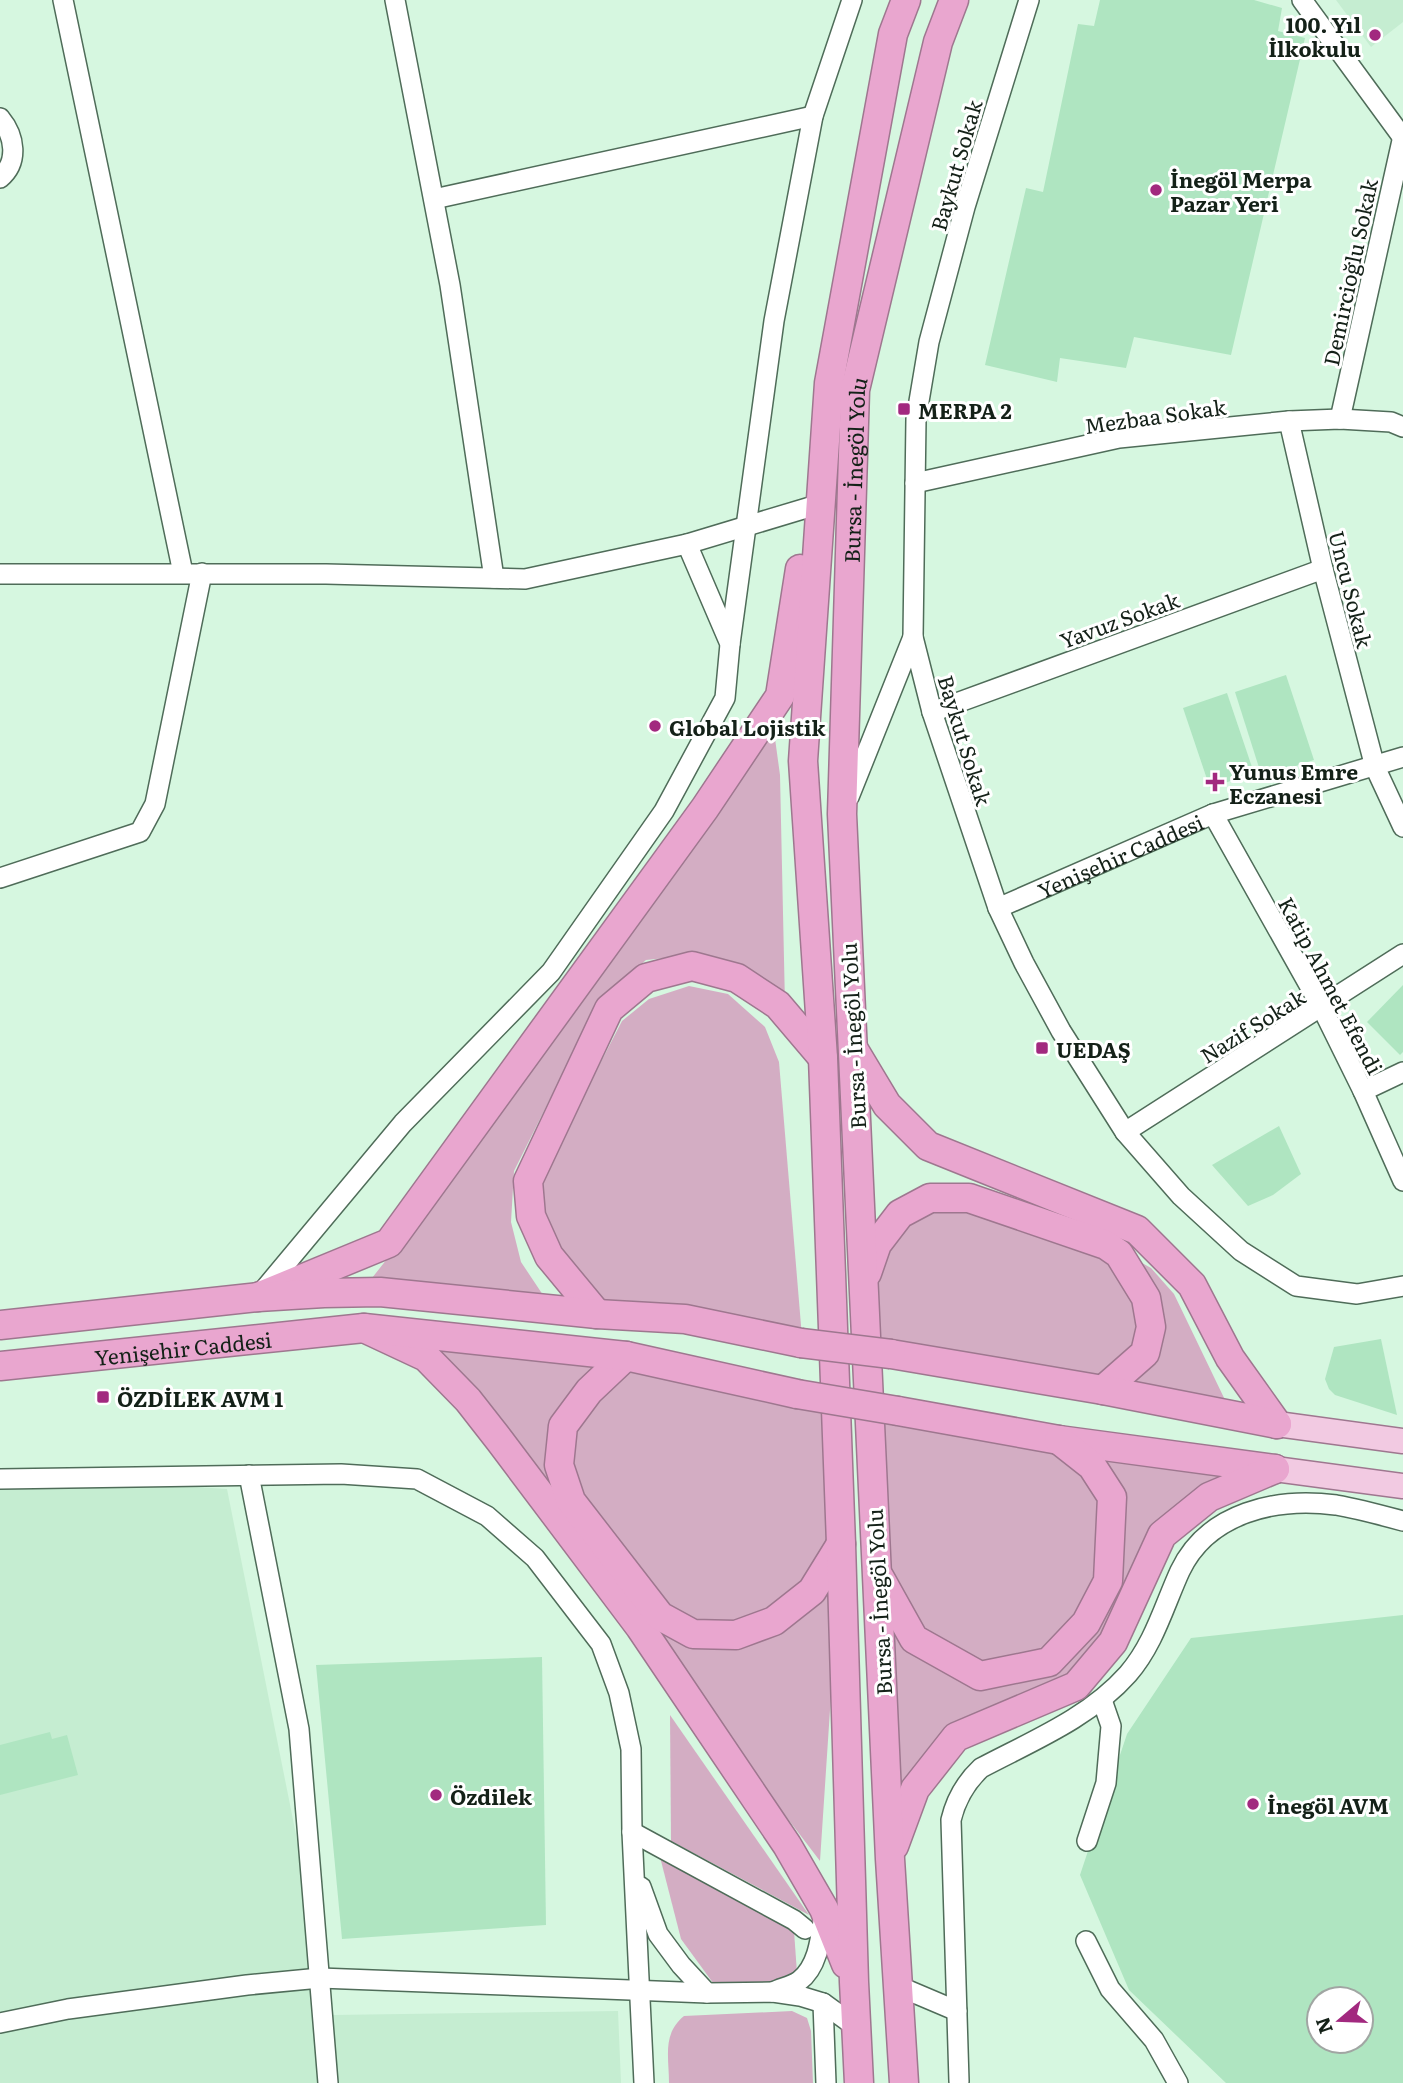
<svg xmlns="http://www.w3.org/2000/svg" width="1403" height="2083" viewBox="0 0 1403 2083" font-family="Literata,serif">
<rect width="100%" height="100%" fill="#d6f7e0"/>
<g fill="#c5edd1">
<path d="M1336,0h67v22l-32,25z"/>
<path d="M0,1474l227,15 105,526 286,-4 3,72h-621z"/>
</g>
<g fill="#d3adc3">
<path d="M773,724l7,51 5,230 -90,-50 -49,5 -46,39 -86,172 -3,51 10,40 24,36 -173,-20 82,-104z"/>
<path d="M689,986l39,8 37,33 14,35 23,275 -198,-34 -43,-50 -19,-37 -3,-34 83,-161 27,-22z"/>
<path d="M930,1198l176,47 45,82 -48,63 -238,-40 -1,-68z"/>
<path d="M1126,1254l25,14 23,26 52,108 -96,-12 25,-36z"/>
<path d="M364,1328l469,72 8,144 -21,317 -352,-461z"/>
<path d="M866,1406l409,63 -113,66 -86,151 -120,51 -66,122z"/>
<path d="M670,1715l139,200 -138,-74z"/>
<path d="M660,1857l134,74 3,42 -23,13 -58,1 -35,-48z"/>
<path d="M792,2011l15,7 4,13 2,52h-144c0,-26 -7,-49 15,-67z"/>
</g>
<g fill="#afe5c1" fill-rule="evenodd">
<path d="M1100,0h154l28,8 -4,23 27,7 -74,317 -97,-18 -8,31 -66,-10 -3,24 -72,-17 41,-177 17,4 35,-168 16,2z"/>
<path d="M1286,675l28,85 -52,17 -27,-85z"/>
<path d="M1227,693l27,80 -44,15 -27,-80z"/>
<path d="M1403,985v67l-3,3 -33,-33z"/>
<path d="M1279,1126l22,48 -28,21 -25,11 -36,-41z"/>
<path d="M1381,1339l16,76 -62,-20 -6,-6 -4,-10 9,-32z"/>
<path d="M1403,1615v468h-177l-97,-93 -49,-115 47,-141 64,-96zM1319,1999h42v42h-42z"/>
<path d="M542,1657l4,268 -204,14 -26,-274z"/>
<path d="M50,1732l2,7 15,-4 11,40 -78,20v-50z"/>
</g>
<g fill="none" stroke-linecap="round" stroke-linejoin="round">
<g stroke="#4f6c59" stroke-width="22">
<g id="minor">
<path d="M63,0l120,573"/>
<path d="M395,0l55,285 44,293"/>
<path d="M1029,0l-64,207 -36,135 -13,77 -3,218 19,75 66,196 26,55 37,68 64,101 56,64 60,55 55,35 61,8 46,-8"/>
<path d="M1302,0l101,138"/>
<path d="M0,118c15,18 19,44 0,60"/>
<path d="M434,199l379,-83"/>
<path d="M1340,419l63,-283"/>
<path d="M1289,421l34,148 52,198 28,60"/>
<path d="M915,483l204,-45 170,-17 51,-2 51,3 12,5"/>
<path d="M0,574h326l199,5 162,-35 123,-37"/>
<path d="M730,644l44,-323 39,-205 39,-116"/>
<path d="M932,712l391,-143"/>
<path d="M849,797l64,-160"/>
<path d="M1213,814l109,194 41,83 40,90"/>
<path d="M0,878l140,-46 15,-28 47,-231"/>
<path id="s1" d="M998,908l215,-94 190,-57"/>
<path d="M1363,1091l40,-19"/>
<path d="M1125,1132l278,-178"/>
<path d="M262,1292l141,-169 148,-151 113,-161 61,-113 5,-54 -43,-100"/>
<path d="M249,1475l50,254 29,354"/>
<path d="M0,1479l341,-5 76,5 70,37 48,42 66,86 18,49 12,56 1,83 12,251"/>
<path d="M632,1832l162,88 11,9"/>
<path d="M1087,1841l19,-58 5,-57 -9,-26"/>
<path d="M641,1887l17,47 23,31 26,28"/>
<path d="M1086,1941l24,48 44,51 24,43"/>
<path d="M898,1986l59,25"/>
<path d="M773,1992c8,-4 19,-6 26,-11 20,-15 22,-46 25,-67"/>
<path d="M823,2003l3,80"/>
<path d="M0,2023l68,-14 179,-24 73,-7 387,15 66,-1 27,4 23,7 33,24"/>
<path d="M959,2081l-8,-261c5,-21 14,-37 30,-52 51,-27 108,-50 147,-94 26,-30 36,-68 52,-103 28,-59 97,-74 156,-66 23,4 45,10 67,16"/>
</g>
</g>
<g stroke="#9e778f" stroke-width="27">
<g id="major">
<path d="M1277,1424l126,17"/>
<path d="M1275,1469l128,17"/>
</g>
</g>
<g stroke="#9e778f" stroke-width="31">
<g id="highway">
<path d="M854,1050l33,55 41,41 209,84 55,55 38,73 47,66"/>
<path d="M867,1273l10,-29 23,-30 30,-16h39l137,47 13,9 27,44 5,29 -6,26 -42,37"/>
<path d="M258,1297l131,-54 316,-435 75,-112 20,-127"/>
<path d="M597,1314l-48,-58 -18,-40 -3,-35 81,-172 37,-31 46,-12 45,12 41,27 45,53"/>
<path d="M0,1325l258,-28 66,-4 56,-1 217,22 88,5 116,24"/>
<path d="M364,1328l62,29 42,43 32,41 140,186 147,218 37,64 22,55"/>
<path d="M891,1354l212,36 174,34"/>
<path d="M626,1356l-37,35 -26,35 -4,39 12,36 89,115 33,18 43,1 38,-14 38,-30 29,-47"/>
<path id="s2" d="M0,1366l364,-38 262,28 171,38"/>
<path d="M898,1411l161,29 216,29"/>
<path d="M880,1578l34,61 66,37 69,-14 37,-39 22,-42 4,-84 -20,-31 -33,-26"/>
<path d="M894,1846l21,-57 41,-52 120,-51 37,-44 49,-107 47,-38 66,-28"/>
<path d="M859,2083l-5,-101 -13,-438 -18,-486 -20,-297 26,-378 64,-349 13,-34"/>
<path id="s3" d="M904,2083l-14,-224 -48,-1045 13,-424 83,-348 16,-42"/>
</g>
</g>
<use href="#minor" stroke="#fff" stroke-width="19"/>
<use href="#major" stroke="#f2cae2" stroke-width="24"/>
<use href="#highway" stroke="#e9a6cf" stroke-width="28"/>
<g stroke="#9e778f" stroke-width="31" stroke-linecap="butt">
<g id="highway-bridge">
<path d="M801,1343l90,11"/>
<path d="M797,1394l101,17"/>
</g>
</g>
<use href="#highway-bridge" stroke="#e9a6cf" stroke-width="28"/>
</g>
<g fill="#a2297f" stroke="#fff" stroke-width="2.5">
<circle cx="1375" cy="35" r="7"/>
<circle cx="1156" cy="190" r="7"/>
<rect x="897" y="402" width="14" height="14" rx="3.5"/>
<circle cx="655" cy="726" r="7"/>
<path d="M1211.5 771.5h7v7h7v7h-7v7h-7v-7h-7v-7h7z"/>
<rect x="1035" y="1041" width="14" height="14" rx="3.5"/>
<rect x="96" y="1390" width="14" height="14" rx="3.5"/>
<circle cx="436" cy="1795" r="7"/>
<circle cx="1253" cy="1804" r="7"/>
</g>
<g text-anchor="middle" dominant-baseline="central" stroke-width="6" stroke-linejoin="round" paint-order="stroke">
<g font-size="21" font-weight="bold" fill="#142118" stroke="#fff" text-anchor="start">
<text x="1361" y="23" text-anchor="end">100. Yıl<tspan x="1361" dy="24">İlkokulu</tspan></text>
<text x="1170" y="178">İnegöl Merpa<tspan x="1170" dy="24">Pazar Yeri</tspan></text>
<text x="918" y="409">MERPA 2</text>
<text x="669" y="726">Global Lojistik</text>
<text x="1229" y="770">Yunus Emre<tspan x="1229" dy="24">Eczanesi</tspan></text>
<text x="1056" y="1048">UEDAŞ</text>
<text x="117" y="1397">ÖZDİLEK AVM 1</text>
<text x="450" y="1795">Özdilek</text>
<text x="1267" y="1804">İnegöl AVM</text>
</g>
<g font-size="21" fill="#142118" stroke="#fff">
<text transform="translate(955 165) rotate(-74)">Baykut Sokak</text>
<text transform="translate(1349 272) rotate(-78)">Demircioğlu Sokak</text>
<text transform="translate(1155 415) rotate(-8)">Mezbaa Sokak</text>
<text stroke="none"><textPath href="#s3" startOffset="1615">Bursa - İnegöl Yolu</textPath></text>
<text transform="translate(1352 589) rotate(76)">Uncu Sokak</text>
<text transform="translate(1119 619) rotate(-20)">Yavuz Sokak</text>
<text transform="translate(966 740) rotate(73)">Baykut Sokak</text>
<text stroke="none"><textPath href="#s1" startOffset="133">Yenişehir Caddesi</textPath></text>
<text transform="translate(1332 985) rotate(62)">Katip Ahmet Efendi</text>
<text transform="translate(1252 1025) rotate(-32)">Nazif Sokak</text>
<text transform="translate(852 1036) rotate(-93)">Bursa - İnegöl Yolu</text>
<text stroke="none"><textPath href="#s2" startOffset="184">Yenişehir Caddesi</textPath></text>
<text transform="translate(878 1602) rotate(-93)">Bursa - İnegöl Yolu</text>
</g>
</g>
<g transform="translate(1340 2020) rotate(251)"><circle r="33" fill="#ffffff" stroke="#a1a6a3" stroke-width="2"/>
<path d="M0-5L12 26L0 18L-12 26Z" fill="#a2297f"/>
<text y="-10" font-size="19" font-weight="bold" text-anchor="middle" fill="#142118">N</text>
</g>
</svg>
